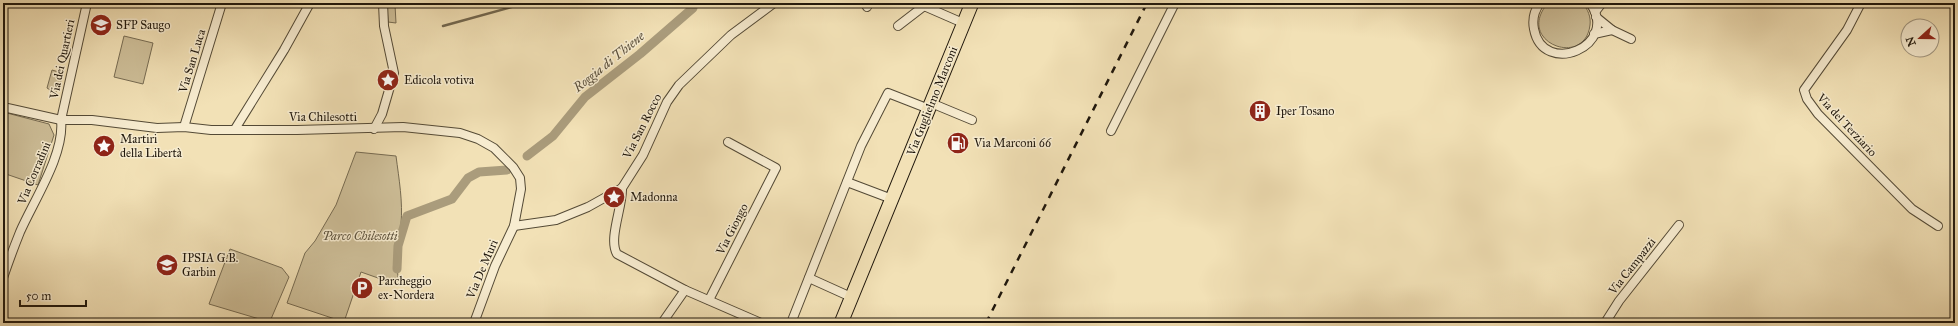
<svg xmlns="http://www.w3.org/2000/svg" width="1958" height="326" viewBox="0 0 1958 326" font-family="'IM FELL Great Primer',serif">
<rect width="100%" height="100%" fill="#f2e1b6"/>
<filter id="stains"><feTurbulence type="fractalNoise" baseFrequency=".005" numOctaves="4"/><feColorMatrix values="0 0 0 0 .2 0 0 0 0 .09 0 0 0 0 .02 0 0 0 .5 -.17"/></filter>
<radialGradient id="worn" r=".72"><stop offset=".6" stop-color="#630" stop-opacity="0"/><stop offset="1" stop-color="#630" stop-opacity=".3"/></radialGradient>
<g fill="#cebf99" stroke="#766b52">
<path d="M1548,3h34c6,6 9,14 8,22 -5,44 -76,17 -42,-22z"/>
<path d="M387,5h8l1,18 -8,-1z"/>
<path d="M124,36l29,7 -10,41 -29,-7z"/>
<path d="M52,70l10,3 -2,13 -5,7 -8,-5z"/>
<path d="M3,112l46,12 5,11 -16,50 -35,-12z"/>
<path d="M356,152l40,4c3,23 7,46 5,68 -1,8 -4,14 -5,21 -2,14 3,27 2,40l-37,-13 -17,50 -57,-19 18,-50 10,-12 21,-36z"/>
<path d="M230,249l52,19 7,9 -18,42 -5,2 -57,-17z"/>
</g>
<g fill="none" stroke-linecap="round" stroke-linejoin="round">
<path stroke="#72674f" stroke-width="2.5" d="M443,26l83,-23"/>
<g stroke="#aa9c7c" stroke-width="9">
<path d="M527,156l26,-20 32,-39 55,-43 53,-46"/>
<path d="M397,269l1,-23 9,-30 45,-17 16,-21 11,-6 28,-2"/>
</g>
<g stroke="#544a36" stroke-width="10">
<g id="street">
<path d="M865,3l2,4"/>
<path d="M923,3l1,3 39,17"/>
<path d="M1540,3c-6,8 -8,16 -6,26 9,49 87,17 56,-26"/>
<path d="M1861,3l-14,27 -43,60 3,9 11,15 94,95 26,17"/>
<path d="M1595,12l7,-9"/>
<path d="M898,26l26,-20"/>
<path d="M1612,30l19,9"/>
<path d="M1594,34l18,-4 -16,-13"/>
<path d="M931,103l41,17"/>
<path d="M3,107l58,13h31l65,8 27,-1 27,3h86l106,-3 57,6 18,6 16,9 19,19 7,11 1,11 -7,37 -19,40 -21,57"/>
<path d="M184,127l38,-124"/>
<path d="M235,129l49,-79 26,-47"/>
<path d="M374,129l8,-15 12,-41 -10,-47 -1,-23"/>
<path d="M1111,131l64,-128"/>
<path d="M847,182l45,17"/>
<path d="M622,188c1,18 -14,51 -5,66l68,36 76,33"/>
<path d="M514,226l42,-6 32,-13 34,-19 21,-33 24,-53 12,-17 52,-50 43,-32"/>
<path d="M3,278c5,-15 11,-31 17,-46 14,-32 45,-78 41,-112l26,-117"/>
<path d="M809,278l42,19"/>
<path d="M709,300l67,-132 -48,-26"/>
<path d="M662,323l23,-33"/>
<path d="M791,323l70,-177 27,-53 41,16"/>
<path d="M1605,323l14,-22 60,-76"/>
</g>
</g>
<g stroke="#1f170c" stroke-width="15">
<path id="primary" d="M841,323l131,-320"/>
</g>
<use href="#street" stroke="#f7ecd0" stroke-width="8"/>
<use href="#primary" stroke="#f2e1b6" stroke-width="13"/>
<path stroke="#1f170c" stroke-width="2.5" stroke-dasharray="7 7" stroke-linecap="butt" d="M986,323l161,-320"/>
</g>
<defs>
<g id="school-disc" transform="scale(1.15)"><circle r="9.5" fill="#8f2418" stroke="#f7ecd0"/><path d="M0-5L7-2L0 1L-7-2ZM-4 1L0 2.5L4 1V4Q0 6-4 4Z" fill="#fff"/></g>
<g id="sight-disc" transform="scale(1.15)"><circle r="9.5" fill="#8f2418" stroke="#f7ecd0"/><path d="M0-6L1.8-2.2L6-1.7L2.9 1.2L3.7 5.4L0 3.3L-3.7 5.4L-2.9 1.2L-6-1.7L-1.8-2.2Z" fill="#fff"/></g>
<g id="building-disc" transform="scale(1.15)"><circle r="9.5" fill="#8f2418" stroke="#f7ecd0"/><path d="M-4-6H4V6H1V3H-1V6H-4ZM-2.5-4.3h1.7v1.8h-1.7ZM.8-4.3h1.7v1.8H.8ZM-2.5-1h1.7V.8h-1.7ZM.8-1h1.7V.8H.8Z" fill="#fff"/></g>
<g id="fuel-disc" transform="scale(1.15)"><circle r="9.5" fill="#8f2418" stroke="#f7ecd0"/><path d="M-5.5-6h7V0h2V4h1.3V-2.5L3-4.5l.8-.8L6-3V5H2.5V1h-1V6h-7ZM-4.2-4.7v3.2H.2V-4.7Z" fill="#fff"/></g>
<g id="parking-disc" transform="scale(1.15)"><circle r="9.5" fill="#8f2418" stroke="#f7ecd0"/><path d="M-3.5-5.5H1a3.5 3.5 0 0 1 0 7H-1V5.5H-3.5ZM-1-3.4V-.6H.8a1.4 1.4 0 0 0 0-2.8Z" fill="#fff"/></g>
</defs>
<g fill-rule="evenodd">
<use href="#school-disc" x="101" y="25"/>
<use href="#sight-disc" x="388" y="80"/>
<use href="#building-disc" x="1260" y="111"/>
<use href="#fuel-disc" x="958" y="143"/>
<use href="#sight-disc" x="104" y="146"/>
<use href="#sight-disc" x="614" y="197"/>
<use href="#school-disc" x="167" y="265"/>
<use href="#parking-disc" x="362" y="288"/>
</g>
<g text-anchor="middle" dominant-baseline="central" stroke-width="3" stroke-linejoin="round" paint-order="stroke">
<g font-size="12" fill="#1f170c" stroke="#f7ecd0" text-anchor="start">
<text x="116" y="25">SFP Saugo</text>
<text x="404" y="80">Edicola votiva</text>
<text x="1276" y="111">Iper Tosano</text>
<text x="120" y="139">Martiri<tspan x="120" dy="14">della Libertà</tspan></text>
<text x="974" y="143">Via Marconi 66</text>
<text x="630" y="197">Madonna</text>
<text x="182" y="258">IPSIA G.B.<tspan x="182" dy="14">Garbin</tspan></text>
<text x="378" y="281">Parcheggio<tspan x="378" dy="14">ex-Nordera</tspan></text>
</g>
<g font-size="12" fill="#1f170c" stroke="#f7ecd0">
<text transform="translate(62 59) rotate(-78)">Via dei Quartieri</text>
<text transform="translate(192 61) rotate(-73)">Via San Luca</text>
<text transform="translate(932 101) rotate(-68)">Via Guglielmo Marconi</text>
<text x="323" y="117">Via Chilesotti</text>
<text transform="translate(1847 125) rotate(47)">Via del Terziario</text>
<text transform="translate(642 126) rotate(-63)">Via San Rocco</text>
<text transform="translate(34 173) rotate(-67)">Via Corradini</text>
<text transform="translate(732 229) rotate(-63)">Via Giongo</text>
<text transform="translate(1632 266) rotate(-52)">Via Campazzi</text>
<text transform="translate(482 269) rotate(-67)">Via De Muri</text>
</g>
<g font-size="12" font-style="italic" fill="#5c523d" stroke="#f7ecd0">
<text x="360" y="236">Parco Chilesotti</text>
</g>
<g font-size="13" font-style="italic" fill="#574c39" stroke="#f7ecd0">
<text transform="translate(609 62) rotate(-39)">Roggia di Thiene</text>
</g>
</g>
<rect width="1958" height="326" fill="none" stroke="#f2e1b6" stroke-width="16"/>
<rect x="4" y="4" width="1950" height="318" fill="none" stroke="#1f170c" stroke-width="2"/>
<rect x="8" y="8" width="1942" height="310" fill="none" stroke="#1f170c"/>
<g transform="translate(1920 38) rotate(249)"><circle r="19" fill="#f7ecd0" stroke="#a19782"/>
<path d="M0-3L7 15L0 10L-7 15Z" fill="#8f2418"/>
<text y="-6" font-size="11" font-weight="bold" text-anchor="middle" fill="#1f170c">N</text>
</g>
<path d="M20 300v6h66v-6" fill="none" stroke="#1f170c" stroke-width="2"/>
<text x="26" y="300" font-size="12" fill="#1f170c" stroke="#f7ecd0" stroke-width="3" paint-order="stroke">50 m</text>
<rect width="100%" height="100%" filter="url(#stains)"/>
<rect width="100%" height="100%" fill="url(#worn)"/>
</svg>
